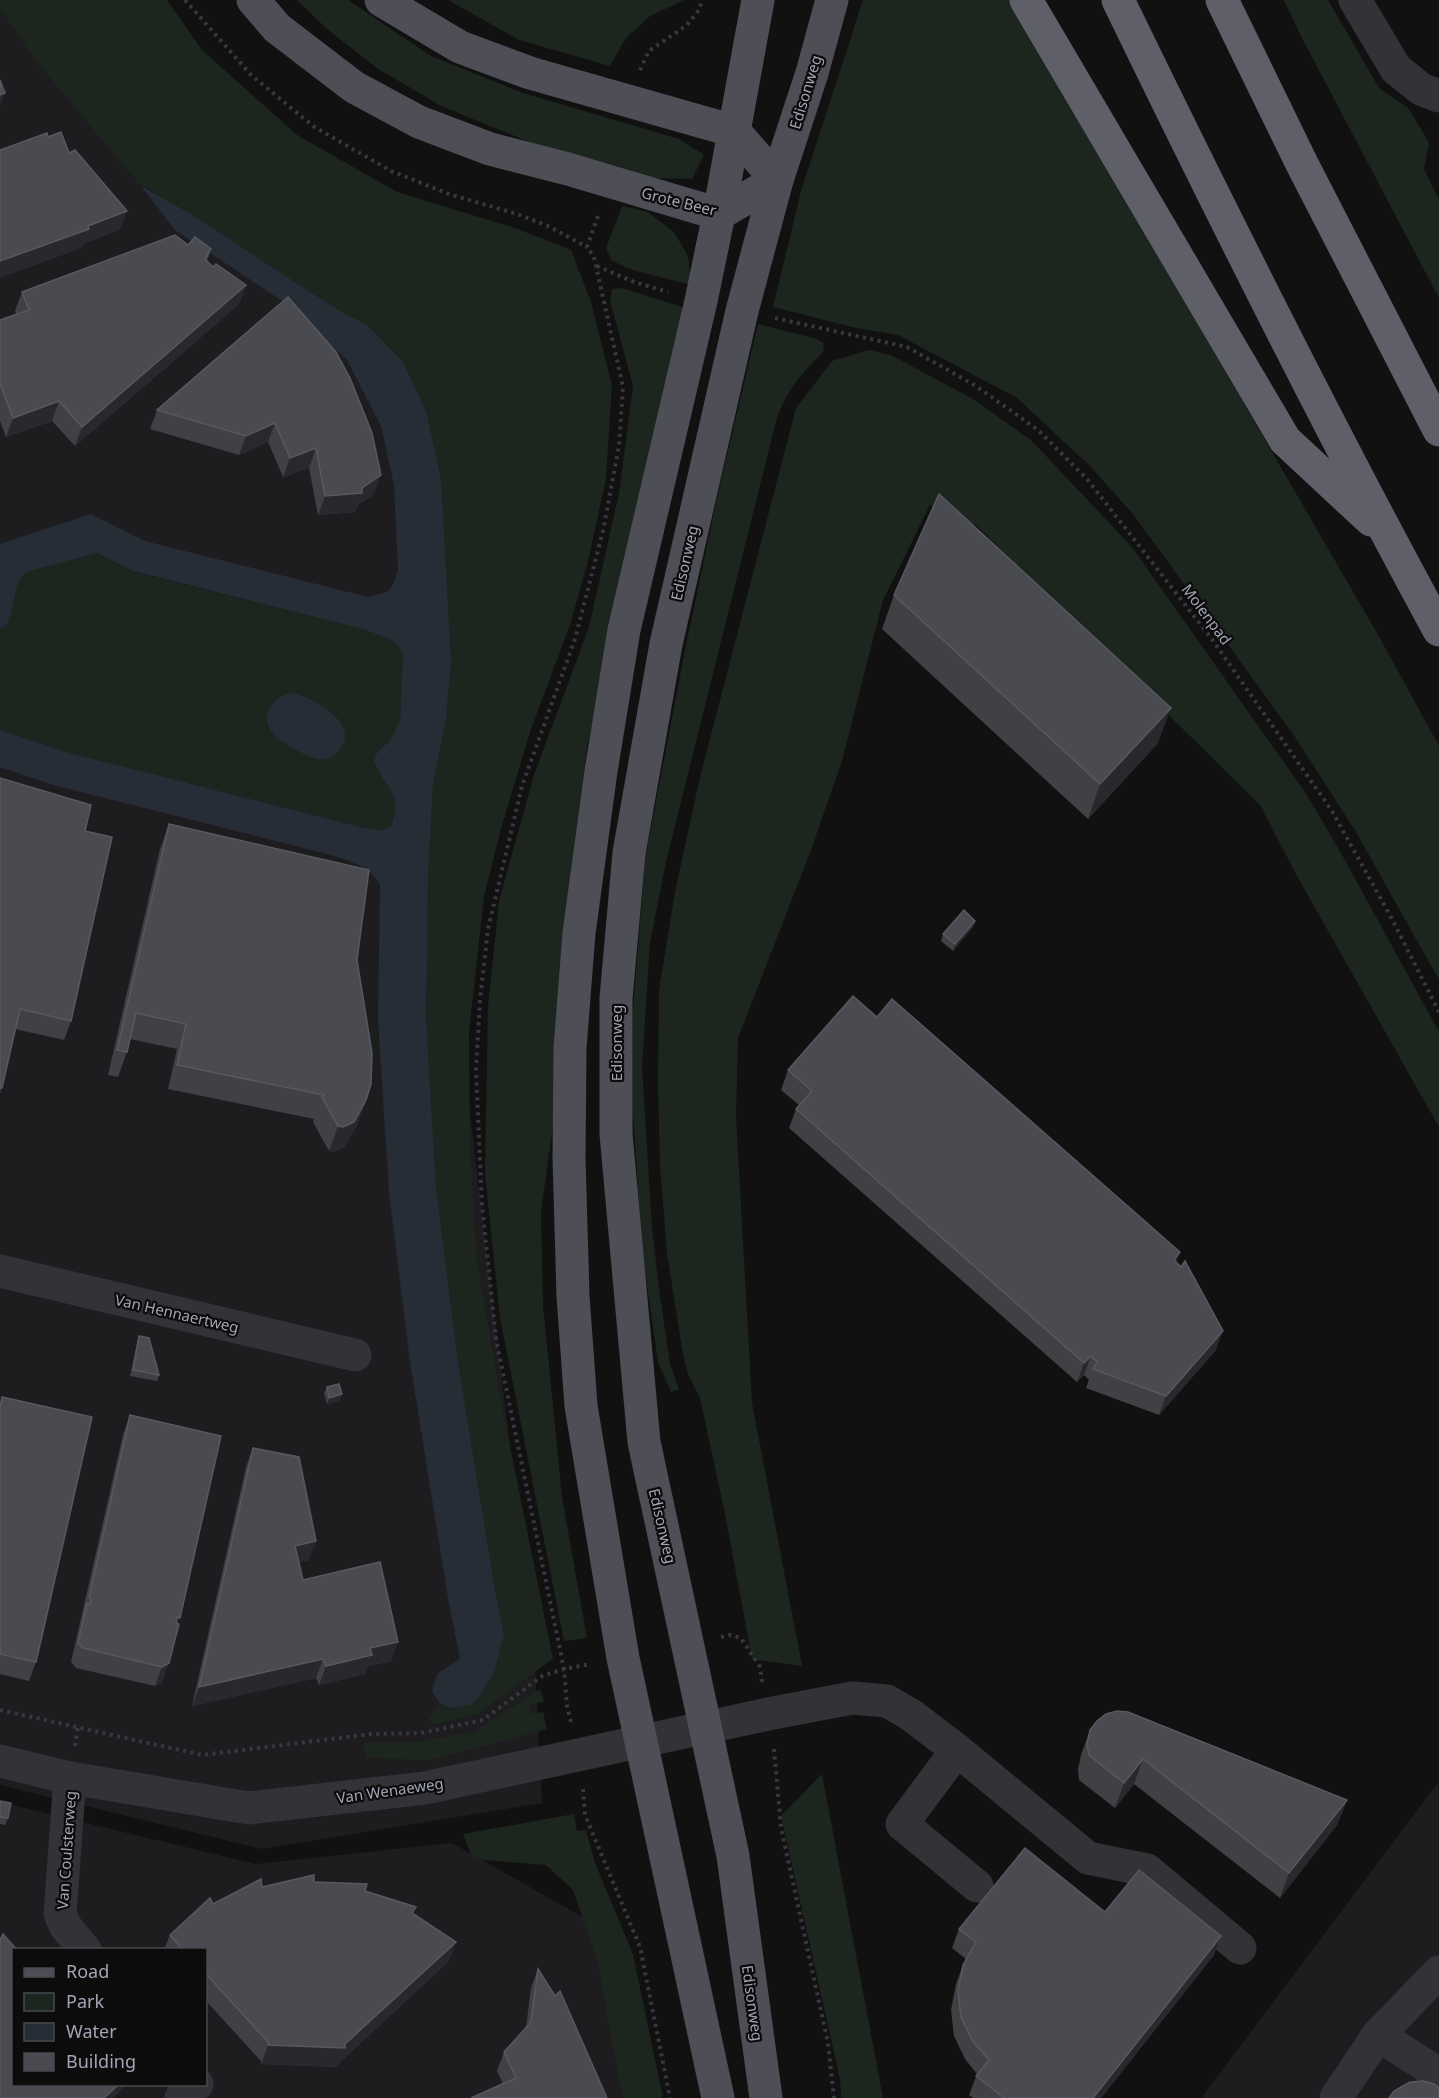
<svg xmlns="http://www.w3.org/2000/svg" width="1439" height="2098" viewBox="0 0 1439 2098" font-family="'Noto Sans',sans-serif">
<rect width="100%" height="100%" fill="#111112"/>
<g fill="#1d1d1f" fill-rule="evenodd">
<path d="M0,0l228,140 355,173 -128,675 79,659 8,156 -280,46 -262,-64z"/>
<path d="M1439,1781v317h-238z"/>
<path d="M0,1802l255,62 197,-21 161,91 29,164h-642zM14,1950h192v134h-192z"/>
</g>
<g fill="#1d251f">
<path d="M0,0h167l35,50 95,85 100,57 118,36 56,22 20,52 21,83 -6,94 -18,82 -18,64 -39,104 -29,96 -18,72 -15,135 1,114 7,116 24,139 52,258 -76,55 -42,10 -7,-3 11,-19 11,6 21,-3 33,-71 -9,-44 -38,-234 -21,-168 -10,-171 2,-140 5,-94 13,-64 5,-57 -84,-337 -29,-15 -147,-96 -52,-30 -106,-127 -33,-49z"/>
<path d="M297,0h51l83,56 92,37 156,46 25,16 -12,24 -38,-1 -43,-14 -72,-18 -98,-40 -64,-38 -50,-39z"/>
<path d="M448,0h236l-34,16 -24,22 -16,28 -91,-26z"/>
<path d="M863,0h147l371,640 58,106v234l-83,-148 -61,-95 -162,-223 -44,-49 -72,-67 -119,-63 -46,-8 -79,-20 28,-116z"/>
<path d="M1284,0h44l51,88 29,20 21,34 -5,27 15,31v98l-137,-260z"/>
<path d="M622,206l26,6 26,20 14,24 3,29 -62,-16 -18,-9 -5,-12z"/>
<path d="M622,288l66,21 -64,265 -37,173 -18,141 -8,177 -20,148 2,92 19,192 25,141 -23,3 -64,-323 -15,-144 3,-168 11,-105 35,-126 55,-148 30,-134 14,-107 -23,-86 2,-11z"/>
<path d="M758,324l59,15 6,4 1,8c-23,24 -37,38 -48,70l-110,441 -16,81 -8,123 10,163 8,66 10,69 9,25 -8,3 -13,-30 -16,-113 -9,-136v-103l12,-151 40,-209 34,-161z"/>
<path d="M869,350l22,5 82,44 58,41 101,107 175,248 34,58 98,179v95l-142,-251 -37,-71 -284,-280 -46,-20 -47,95 -41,161 -31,89 -73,188 -2,79 16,286 50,263 -50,-7 -27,-145 -25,-116 -12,-24 -5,-19 -16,-102 -7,-88 -2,-81 1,-94 16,-98 25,-115 96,-369 36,-47z"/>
<path d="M97,553l36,19 230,57 26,10 9,6 5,10 -3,66 -10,20 -12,10v22c16,18 21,29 13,53l-9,4 -18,-2 -298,-76 -66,-22v-101l8,-6 10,-40 8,-11z"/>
<path d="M540,1689l4,13 -15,2 1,10 13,-2 4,17 -116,31 -65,-2 -3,-15 52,-1 59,-10z"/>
<path d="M822,1774l61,324h-42l-1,-19 -59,-263z"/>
<path d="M574,1814l3,17 9,-1 9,33 38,91 30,144h-41l-24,-135 -25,-73 -27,-25 -73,-6 -10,-25z"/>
</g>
<g fill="#272d36">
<path d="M141,186l50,28 147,96 29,15 36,37 23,49 15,68 10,183 -5,57 -13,64 -5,94 -2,140 10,171 21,168 38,234 9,44 -10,39 -17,26 -6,6 -21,3 -11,-6 -7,-11 5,-17 23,-15 -12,-61 -38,-236 -21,-170 -11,-174 2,-134c-13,-20 -31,-23 -53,-30l-274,-69 -53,-18v-37l66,22 298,76 18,2 9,-4c13,-36 -8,-37 -17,-66l4,-9 12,-10 10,-20 3,-66 -5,-10 -9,-6 -26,-10 -230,-58 -36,-18 -71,19 -8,11 -10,40 -8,6v-85l91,-30 54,27 223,56 21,-6 5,-8 4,-14 -4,-84 -13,-59 -34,-66 -57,-54 -115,-76z"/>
<path d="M291,693c20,3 69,30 50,55 -3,5 -9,10 -14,11 -13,4 -49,-18 -56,-28 -11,-18 3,-34 20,-38z"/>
</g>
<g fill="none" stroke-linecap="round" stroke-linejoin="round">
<g stroke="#38393e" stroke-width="4" stroke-dasharray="3 4.5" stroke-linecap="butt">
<path d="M185,0l66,75 62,51 78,45 58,23 68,20 31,12 39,21"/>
<path d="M640,70l9,-19 38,-26 12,-15 3,-10"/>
<path d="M597,266l37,16 34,10"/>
<path d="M775,318l132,29 69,39 62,44 49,49 124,159 121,173 60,108 47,93"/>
<path d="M721,1637l9,-2 11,3 19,29 2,15"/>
<path d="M0,1710l202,45 169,-21 50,-1 62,-13 59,-44 22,-7 27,-5"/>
<path d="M571,1722l-4,-16 -3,-37 -68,-330 -14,-134 -6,-135 4,-70 8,-71 34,-143 53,-147 28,-108 16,-85 4,-59 -29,-130 -7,-10 12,-34"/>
<path d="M75,1746l3,-20"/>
<path d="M774,1749l7,79 47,215 6,55"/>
<path d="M583,1789l2,26 55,132 30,151"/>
</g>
<g stroke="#323237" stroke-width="33">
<path d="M1355,0l41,69 25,20 18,7"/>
<path d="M0,1271l355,84"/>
<path d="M957,1750l-55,74 75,62"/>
<path d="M0,1761l70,17 179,30 176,-20 343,-74 84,-16 35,3 24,14 46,35 131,108 59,12 93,78"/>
<path d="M70,1778l-10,136 6,13 19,23"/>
<path d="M1378,2035l61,39"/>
<path d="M181,2098l16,-14"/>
<path d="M1336,2098l42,-63 61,-63"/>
</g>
<g stroke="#4e4e56" stroke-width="33">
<path d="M253,0l24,28 77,59 65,35 71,27 78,20 151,45 58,-34"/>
<path d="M381,0l79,47 70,26 204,58 43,49"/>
<path d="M718,2098l-95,-440 -42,-252 -8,-110 -4,-138 1,-110 9,-115 22,-162 23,-141 77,-329 18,-87 39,-214"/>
<path d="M766,2098l-33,-242 -89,-414 -28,-308v-136l13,-145 37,-209 76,-333 35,-131 35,-107 20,-73"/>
</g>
<g stroke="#5e5f68" stroke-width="33">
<path d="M1026,0l259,440 86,80"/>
<path d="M1118,0c103,212 208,423 321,630"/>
<path d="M1222,0l80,164 137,266"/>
</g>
</g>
<g fill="#3f4145">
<path d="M188,245l23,4 -4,12 6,6 33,18 -7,19 -164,142 -23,-25 -46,16 -6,-16v-101l16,-6 -1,-3 7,-19z"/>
<path d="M288,297l86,197 -16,11 -3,7 -37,3 -9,-47 -26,9 -15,-35 -29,13 -89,-26 7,-19z"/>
<path d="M894,595l264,148 -70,76 -206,-190z"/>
<path d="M0,778l85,53 -14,190 -7,19 -49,-11 -15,65z"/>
<path d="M169,824l188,136 9,140 -9,25 -13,22 -10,5 -5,-1 -16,-29 1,-3 -146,-30 9,-40 -47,-10 -3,13 -9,25 -10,-2 52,-226z"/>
<path d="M975,921l-2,6 -20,24 -12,-10 2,-7z"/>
<path d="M877,1017l299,246 40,87 -57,65 -73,-27 3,-8 -5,-5 -7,7 -288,-254 7,-19 3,-4 -18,-15 7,-20z"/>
<path d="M139,1336l20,39 -2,6 -27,-5 7,-33z"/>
<path d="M327,1387l15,7 -3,7 -12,3 -3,-11z"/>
<path d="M2,1397l34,265 -7,19 -29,-7v-271z"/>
<path d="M130,1415l48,208 -16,60 -7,3 -79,-18 -5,-6 52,-227z"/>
<path d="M253,1448l56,112 -10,2 4,18 88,81 -23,5 -3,8 -46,11 -3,-7 -124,28 54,-239z"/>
<path d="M1090,1730l257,70 -10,25 -57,73 -146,-114 -19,24 -36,-28 -1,-11 3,-14z"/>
<path d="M0,1801l8,17 -3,7 -5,-1z"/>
<path d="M314,1882l51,9 48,23 36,47 -109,101 -2,5 -77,-3v-3l-55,-60v-51h-42l6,-15 43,-31 49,-17z"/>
<path d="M1105,1912l109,43 -113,143h-128l-4,-3 8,-21 -12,-15 -11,-23 -3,-26 5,-26 7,-19 3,-6 -14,-11 7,-19z"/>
<path d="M538,1969l69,129 -104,-14 -6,-13 7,-19 22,-24 5,-40z"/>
</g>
<g fill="#28292c">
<path d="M5,93l-5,13v-11z"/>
<path d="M127,211l-7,19 -36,14 -2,4 -82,30v-17z"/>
<path d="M246,285l-7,19 -164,142 7,-19z"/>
<path d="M59,401l-7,20 -46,16 7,-19z"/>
<path d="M275,423l-7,19 -29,13 7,-19z"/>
<path d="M316,448l-7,20 -26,9 7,-19z"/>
<path d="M381,475l-7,19 -16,11 -3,7 -37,3 7,-19 37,-8z"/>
<path d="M1171,708l-13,35 -70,76 12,-35z"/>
<path d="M975,921l-2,6 -20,24 2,-7z"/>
<path d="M366,1100l-9,25 -13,22 -10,5 -5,-1 9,-25z"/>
<path d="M1180,1252l-7,20 1,-12z"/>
<path d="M1223,1331l-7,19 -57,65 7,-19z"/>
<path d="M1091,1356l-7,19 -7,7 7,-19z"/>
<path d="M342,1394l-3,7 -12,3 2,-6z"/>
<path d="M316,1541l-7,19 -21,5 7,-19z"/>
<path d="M177,1617l3,1 -7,19z"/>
<path d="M398,1642l-7,19 -23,5 -3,8 -46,11 7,-19 44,-18z"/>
<path d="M323,1659l-7,19 -124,28 7,-19z"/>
<path d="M169,1663l-7,20 -7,3 7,-19z"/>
<path d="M1143,1759l-9,25 -19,24 9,-25z"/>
<path d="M1347,1800l-10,25 -57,73 9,-25z"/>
<path d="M1221,1936l-7,19 -113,143h-8z"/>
<path d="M456,1942l-7,19 -109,101 -2,5 -77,-3 7,-19 77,-1z"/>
<path d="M118,2085h9l-14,13h-9z"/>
</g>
<g fill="#4a4b51" stroke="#585960" stroke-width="1.5">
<path d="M0,80l5,13 -5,2z"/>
<path d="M61,132l8,21 6,-3 52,61 -39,15 1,3 -89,32v-111l47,-17 1,4z"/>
<path d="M175,235l13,10 7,-8 16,12 -6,10 8,8 3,-3 30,21 -164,142 -23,-26 -46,17 -13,-35v-63l29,-10 -7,-18z"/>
<path d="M288,297l48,55 14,26 22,55 9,42 -19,13v5l-37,3 -9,-48 -26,10 -15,-35 -29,13 -89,-26z"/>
<path d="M939,494l232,214 -71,76 -206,-189z"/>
<path d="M0,778l91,27 -6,26 27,6 -41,184 -51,-12 -18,79h-2z"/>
<path d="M169,824l200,46 -12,90 15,93 -1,31 -5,16 -12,22 -11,5 -5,-1 -16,-29 2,-2 -147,-30 9,-41 -50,-11 -9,39 -10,-2z"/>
<path d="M964,910l11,11 -20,23 -12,-10z"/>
<path d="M853,996l24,21 15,-18 288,253 -6,8 7,7 4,-6 38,70 -57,65 -73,-27 4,-7 -6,-6 -7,7 -288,-254 16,-18 -24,-21z"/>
<path d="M139,1336l10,2 10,37 -26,-5z"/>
<path d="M339,1384l3,10 -13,4 -2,-11z"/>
<path d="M2,1397l90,20 -56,245 -36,-8v-246z"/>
<path d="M130,1415l91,21 -41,182 -3,-1 -1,6 3,1 -10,39 -7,4 -79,-19 -5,-5 9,-40 3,1 1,-6 -2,-1z"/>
<path d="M253,1448l46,9 17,84 -21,5 8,34 77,-18 18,80 -28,6 2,7 -46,11 -3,-7 -124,28z"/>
<path d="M1117,1711l11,1 219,88 -58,73 -146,-114 -19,24 -35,-28 -2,-11 3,-14 7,-9 9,-7z"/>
<path d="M0,1801l11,2 -3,15 -8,-1z"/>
<path d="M1025,1848l80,64 34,-42 82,66 -128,162h-89l-28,-22 13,-16 -17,-20 -11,-23 -3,-26 5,-26 13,-23 -17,-13z"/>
<path d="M314,1875v7l53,2 -2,7 51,16 -4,6 44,29 -111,102v4l-77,-3v-3l-62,-68v-24h-23l-13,-15 40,-37 3,6 48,-25 1,8z"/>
<path d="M3,1934l14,16h-3v135h104l-14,13h-104v-158z"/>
<path d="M538,1969l17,27 5,-5 47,107h-136l45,-20 -12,-26 27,-30z"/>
<path d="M1423,2081l11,3 5,4v10h-50l5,-7 16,-9z"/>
</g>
<g text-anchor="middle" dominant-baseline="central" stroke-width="4.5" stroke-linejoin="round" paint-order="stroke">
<g font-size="15" fill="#a2a5b3" stroke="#0c0c0d">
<text transform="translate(805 92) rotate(-73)">Edisonweg</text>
<text transform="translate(679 201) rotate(14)">Grote Beer</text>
<text transform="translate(684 563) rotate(-77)">Edisonweg</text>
<text transform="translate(1207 614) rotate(53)">Molenpad</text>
<text transform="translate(616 1043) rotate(-90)">Edisonweg</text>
<text transform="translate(177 1313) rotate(13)">Van Hennaertweg</text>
<text transform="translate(663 1526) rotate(77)">Edisonweg</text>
<text transform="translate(390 1790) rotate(-8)">Van Wenaeweg</text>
<text transform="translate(66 1850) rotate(-86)">Van Coulsterweg</text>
<text transform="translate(753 2003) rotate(82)">Edisonweg</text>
</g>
</g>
<rect x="12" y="1948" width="195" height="138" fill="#0c0c0d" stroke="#48494f" stroke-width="1.5"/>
<rect x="24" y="1968" width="30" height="9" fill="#4e4e56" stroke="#48494f" stroke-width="1.5"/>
<text x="66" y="1978" font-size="18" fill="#a2a5b3">Road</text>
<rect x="24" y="1993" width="30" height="18" fill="#1d251f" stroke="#48494f" stroke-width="1.5"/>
<text x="66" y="2008" font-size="18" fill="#a2a5b3">Park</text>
<rect x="24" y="2023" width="30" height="18" fill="#272d36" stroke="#48494f" stroke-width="1.5"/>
<text x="66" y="2038" font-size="18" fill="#a2a5b3">Water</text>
<rect x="24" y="2053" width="30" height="18" fill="#4a4b51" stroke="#48494f" stroke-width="1.5"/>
<text x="66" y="2068" font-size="18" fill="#a2a5b3">Building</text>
</svg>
